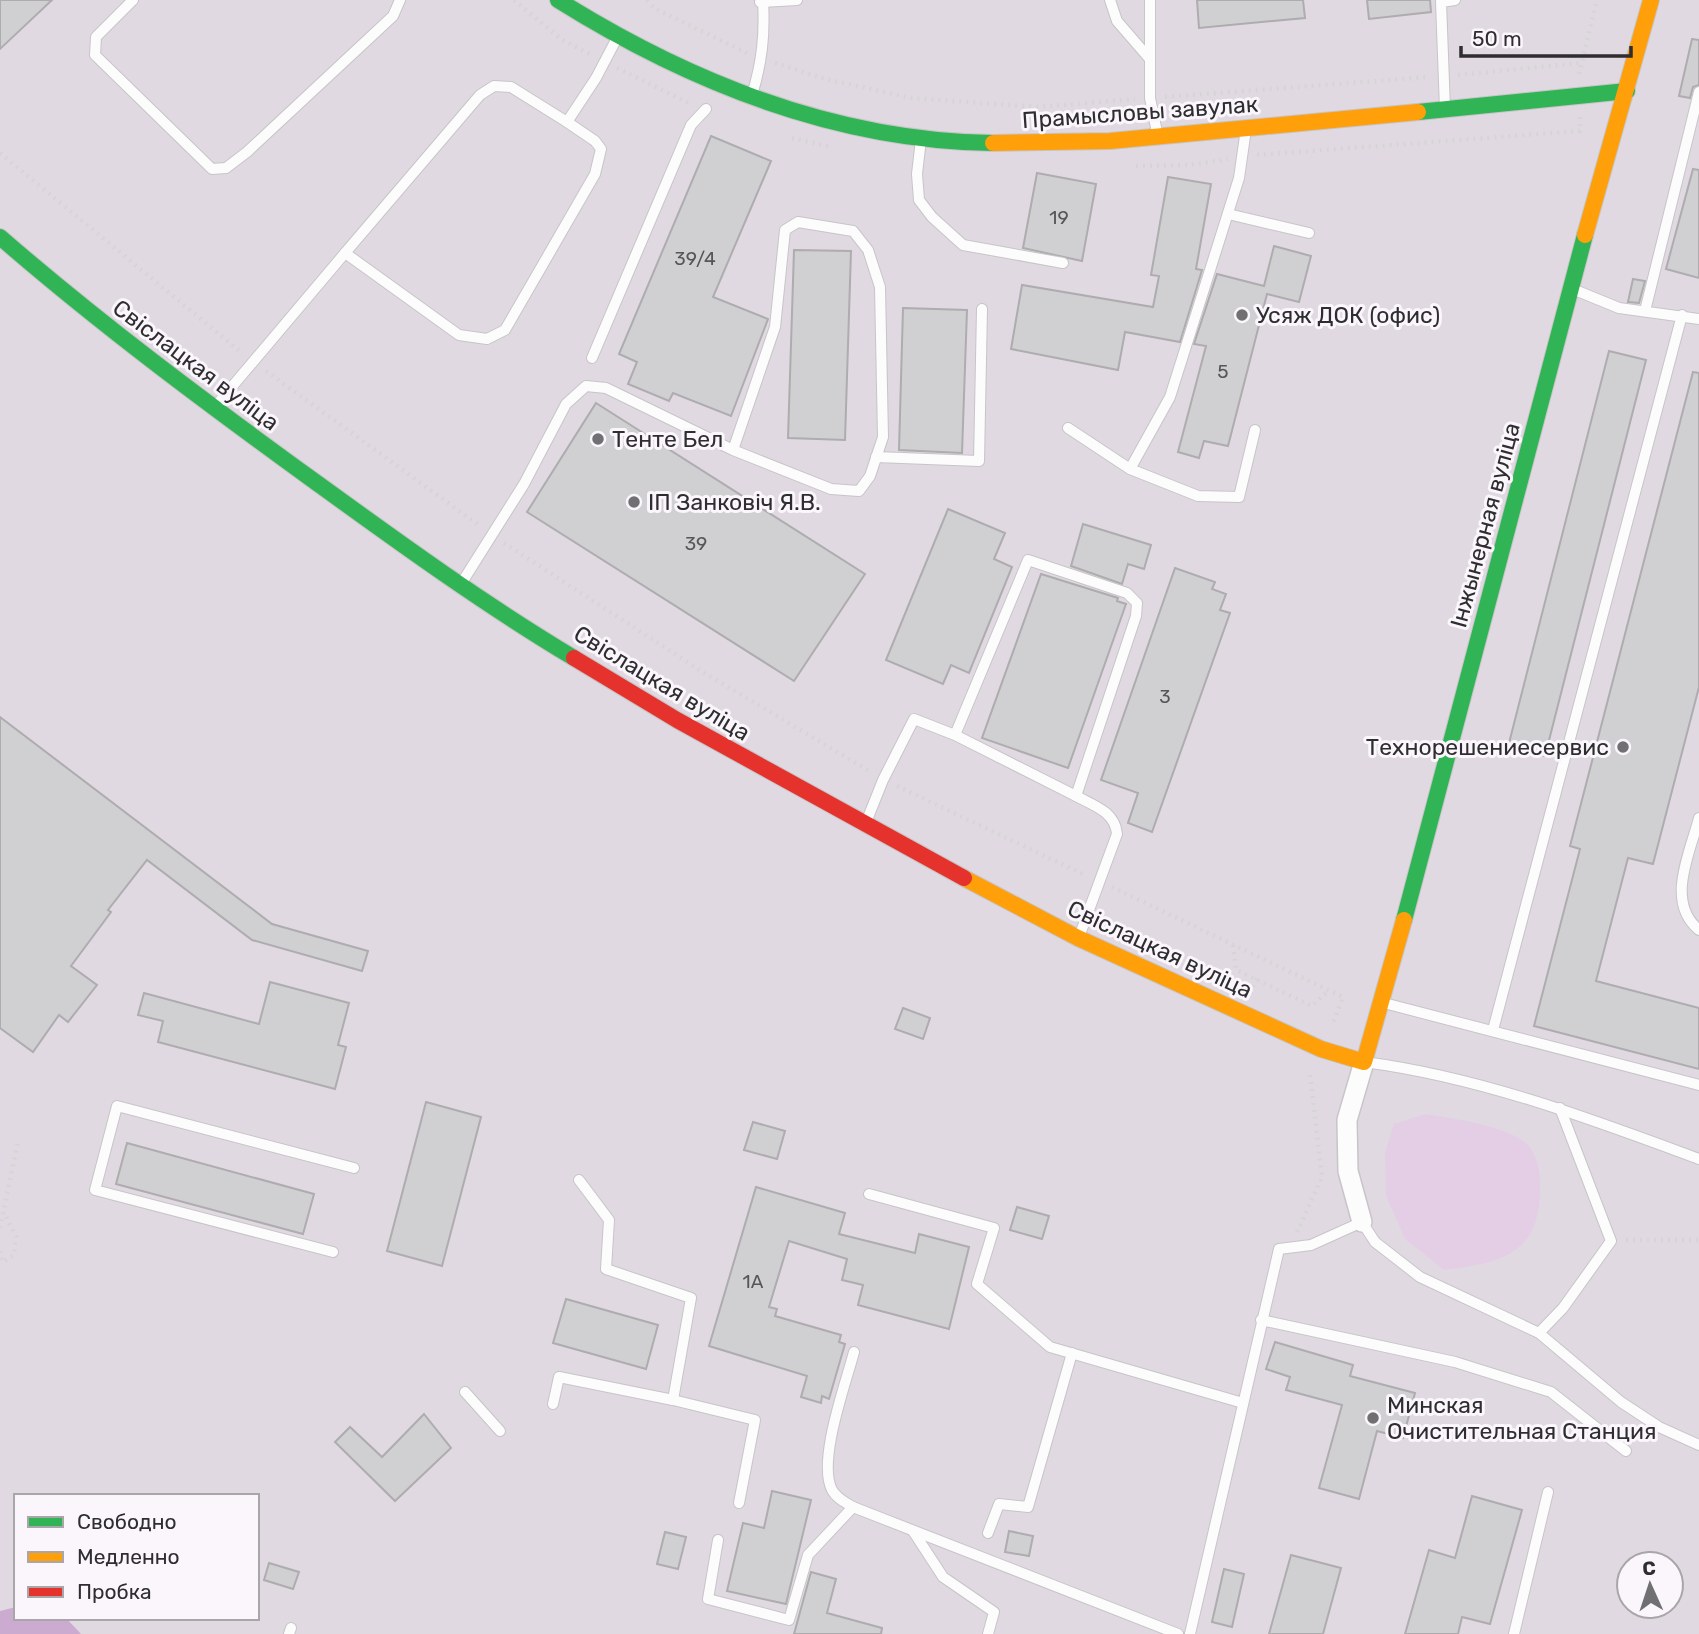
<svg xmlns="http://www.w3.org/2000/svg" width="1699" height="1634" viewBox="0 0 1699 1634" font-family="Rubik,sans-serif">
<rect width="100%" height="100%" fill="#eceaed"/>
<path fill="#e0d9e1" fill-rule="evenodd" d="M0,0h1699v1634h-1699zM16,1496h241v122h-241zM1629,1564h42v42h-42z"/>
<path fill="#e4cee6" d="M1425,1114c26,4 76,11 98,27 13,9 17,27 17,42 2,70 -36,80 -96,87l-39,-31 -19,-43 -1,-44 9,-28z"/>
<path fill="#ccabd0" d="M16,1607v11h50l15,16h-81v-23z"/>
<g fill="#d0cfd1" stroke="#aeacae" stroke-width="2">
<path d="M0,0h52l-52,49z"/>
<path d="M1197,0h106l2,18 -106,10z"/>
<path d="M1367,0h63l1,12 -62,7z"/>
<path d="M1692,39l7,1v45l-6,2 -3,11 -11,-2z"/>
<path d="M711,136l60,25 -58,136 55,22 -37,97 -58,-23 -4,8 -41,-17 9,-22 -18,-8z"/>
<path d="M1693,169l6,1v108l-33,-9z"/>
<path d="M1037,173l59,11 -14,77 -59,-13z"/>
<path d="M1168,177l43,7 -15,85 6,1 -22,72 -55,-10 -7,38 -107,-21 11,-64 131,22 6,-31 -8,-1z"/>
<path d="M1274,246l37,10 -12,46 -32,-8 -39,152 -24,-5 -5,17 -21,-6 28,-106 -12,-2 23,-70 47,12z"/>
<path d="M794,250l57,1 -6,189 -57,-2z"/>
<path d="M1633,279l12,2 -6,22 -11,-1z"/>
<path d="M903,308l64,2 -5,143 -63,-3z"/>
<path d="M1609,351l37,9 -101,396 -37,-9z"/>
<path d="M1693,372l6,1v314l-46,177 -25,-6 -32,123 103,27v61l-165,-43 46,-177 -10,-3z"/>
<path d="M596,403l269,171 -71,107 -267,-169z"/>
<path d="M948,509l57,24 -11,26 18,8 -43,106 -18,-8 -8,19 -57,-24z"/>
<path d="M1083,524l68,21 -7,24 -16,-5 -6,20 -51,-18z"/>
<path d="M1175,568l40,14 -3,7 14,5 -6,16 10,3 -78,219 -24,-9 10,-30 -37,-13z"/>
<path d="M1041,574l77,24 -1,3 9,3 -58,164 -86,-30z"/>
<path d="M0,717l272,207 96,27 -6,20 -110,-31 -105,-80 -39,50 3,2 -40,54 26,19 -29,37 -9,-7 -26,37 -33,-24z"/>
<path d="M270,982l79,21 -11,42 8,2 -11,42 -177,-47 5,-21 -25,-6 6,-22 115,31z"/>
<path d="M903,1008l27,10 -7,21 -28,-10z"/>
<path d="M426,1102l55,15 -39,149 -55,-15z"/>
<path d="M753,1122l32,9 -8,28 -33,-9z"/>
<path d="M127,1143l187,51 -11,40 -187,-50z"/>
<path d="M756,1187l89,26 -6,21 76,19 4,-19 50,13 -20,82 -91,-24 5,-20 -21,-5 5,-21 -58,-18 -20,66 8,2 -2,7 66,19 -2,7 6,2 -16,55 -7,-3 -1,7 -20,-6 6,-21 -98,-30z"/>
<path d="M1017,1207l32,9 -7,23 -32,-9z"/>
<path d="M566,1299l92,26 -12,44 -93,-26z"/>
<path d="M1275,1342l78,23 -3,11 65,17 -12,45 -26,-7 -18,68 -40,-11 23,-83 -56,-15 4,-13 -24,-8z"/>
<path d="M424,1414l27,34 -56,53 -60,-59 15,-15 32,30z"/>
<path d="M772,1491l39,9 -25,104 -59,-13 16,-68 21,5z"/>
<path d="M1472,1496l50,14 -32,114 -28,-7 -4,17h-53l24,-84 26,8z"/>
<path d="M1009,1531l24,5 -4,20 -24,-4z"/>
<path d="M665,1532l21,5 -8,32 -21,-5z"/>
<path d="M1291,1555l50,13 -18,66h-54z"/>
<path d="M269,1563l30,9 -6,17 -29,-9z"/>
<path d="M1224,1569l20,5 -12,53 -20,-5z"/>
<path d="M811,1572l25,7 -9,34 55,15 -1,6h-87z"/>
</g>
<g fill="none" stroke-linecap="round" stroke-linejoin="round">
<g stroke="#c7c5c7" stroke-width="12">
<g id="lane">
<path d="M133,0l-37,37 -1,18 117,114 14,-1 21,-16 146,-136 7,-16"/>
<path d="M1110,0l7,21 32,37"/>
<path d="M1150,0v98l8,39"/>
<path d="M760,2l37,-2"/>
<path d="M752,95c10,-33 13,-60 11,-95"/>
<path d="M1445,109l-4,-107 14,-2"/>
<path d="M921,139l-4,35 2,26 13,17 31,28 100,18"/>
<path d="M1228,214l81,19"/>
<path d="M345,253l135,-158 14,-9 17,1 56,35 29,-44 21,-40"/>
<path d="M1570,288l49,20 80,11"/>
<path d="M1645,311l54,-219"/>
<path d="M592,358l99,-233 15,-16"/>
<path d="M214,408l131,-155 114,82 28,4 18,-9 90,-156 6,-25 -6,-8 -28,-19"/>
<path d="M1068,428l62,41 40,-72 69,-219 7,-49"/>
<path d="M876,457l103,4 3,-152"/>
<path d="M1130,469l68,27 41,1 16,-67"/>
<path d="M461,584l63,-100 42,-80 20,-18 20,2 127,62 98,39 28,2 11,-15 13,-39 -3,-150 -12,-37 -15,-19 -55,-9 -13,8 -10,97 -42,123"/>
<path d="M1076,796c19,10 39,16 41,38l-38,103"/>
<path d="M1699,818c-9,35 -34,84 0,112"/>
<path d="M865,825l18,-45 31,-61 41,16 73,-175 99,33 10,10 -1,13 -60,180 -121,-61"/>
<path d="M1384,1003l315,82"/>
<path d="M1493,1030l189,-715"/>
<path d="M1364,1062c116,15 227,57 335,97"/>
<path d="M869,1194l125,34 -17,56 73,63 193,56"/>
<path d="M333,1252l-238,-62 22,-84 237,62"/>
<path d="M1261,1320l194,42 96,30 75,59"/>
<path d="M1539,1333l24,-25 48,-67 -51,-133"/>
<path d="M854,1352c-8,31 -37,109 -22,138 5,9 13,12 21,17l325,127"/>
<path d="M465,1392l35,39"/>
<path d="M673,1400l82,20 -16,83"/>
<path d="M553,1404l6,-27 114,23 18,-102 -85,-29 3,-49 -30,-40"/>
<path d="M913,1531l30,46 51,35 -6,22"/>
<path d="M988,1533l11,-29 29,3 44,-154"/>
<path d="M718,1540l-10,59 81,21 19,-65 45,-48"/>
<path d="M289,1634l2,-6"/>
<path d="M1190,1634l89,-385 32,-4 51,-23 13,20 45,35 119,56 82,69 38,25 40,18"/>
<path d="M1514,1634l34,-142"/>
</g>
</g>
<g stroke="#c7c5c7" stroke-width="22">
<path id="street" d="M1362,1222l-14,-51 -1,-51 17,-58"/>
</g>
<g stroke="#c7c5c7" stroke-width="18">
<g id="fast">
<path d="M558,0c131,82 279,141 435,143"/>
<path d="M1418,112l209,-21"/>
<path d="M0,237c99,86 204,164 310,241 87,63 172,125 264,180"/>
<path d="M1404,920l181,-685"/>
</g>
</g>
<g stroke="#c7c5c7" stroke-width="18">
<g id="slow">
<path d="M993,143l117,-2 308,-29"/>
<path d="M1585,235l66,-235"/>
<path d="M964,878l114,60 243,111 43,13 40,-142"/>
</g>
</g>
<g stroke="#c7c5c7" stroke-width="18">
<path id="jam" d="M574,658l103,62 287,158"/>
</g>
<g stroke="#d6d5d6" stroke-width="4.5" stroke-dasharray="2 5" stroke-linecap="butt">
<path d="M514,0l47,39 32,17"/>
<path d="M647,0l7,8 93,45"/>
<path d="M775,63l50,16 87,19 125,9 98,-8"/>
<path d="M617,68l74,36"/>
<path d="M1579,74l18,-74"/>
<path d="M1458,75l121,-12"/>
<path d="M1165,97l264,-20"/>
<path d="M792,138l39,9"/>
<path d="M0,153l242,200"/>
<path d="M1257,155l323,-24v-14"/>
<path d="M1136,166l53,-1 39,-6"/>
<path d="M266,371l214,155"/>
<path d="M504,543l197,128 170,101"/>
<path d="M897,786l188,89"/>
<path d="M1112,887l231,110 -10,26"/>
<path d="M1233,945l3,25 76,36 16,-15"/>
<path d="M1250,993l7,-15"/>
<path d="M0,1228l18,-87"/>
<path d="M1297,1232l25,-55 -12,-102"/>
<path d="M1626,1240h73"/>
<path d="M0,1251l3,11 11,-7 2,-18 -12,-25"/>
</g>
<use href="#lane" stroke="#fcfcfc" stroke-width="10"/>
<use href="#street" stroke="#fcfcfc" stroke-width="19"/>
<use href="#fast" stroke="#30b455" stroke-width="16"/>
<use href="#slow" stroke="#ff9f0a" stroke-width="16"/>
<use href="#jam" stroke="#e5322d" stroke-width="16"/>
</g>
<g fill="#706f72" stroke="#faf6fb" stroke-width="2.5">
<circle cx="1242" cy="315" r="7"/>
<circle cx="598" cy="439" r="7"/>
<circle cx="634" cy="502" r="7"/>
<circle cx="1623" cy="747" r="7"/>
<circle cx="1373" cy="1418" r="7"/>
</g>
<g text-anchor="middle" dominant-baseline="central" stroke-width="6" stroke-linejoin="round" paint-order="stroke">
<g font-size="19" fill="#565658">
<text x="1059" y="217">19</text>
<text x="695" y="258">39/4</text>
<text x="1223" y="371">5</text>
<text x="696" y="543">39</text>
<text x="1165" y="696">3</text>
<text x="753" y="1281">1А</text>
</g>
<g font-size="23" fill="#2e2d2f" stroke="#faf6fb">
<text transform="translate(1140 112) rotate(-4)">Прамысловы завулак</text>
<text transform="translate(196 365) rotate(37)">Свіслацкая вуліца</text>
<text transform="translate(1485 525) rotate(-75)">Інжынерная вуліца</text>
<text transform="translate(662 683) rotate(31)">Свіслацкая вуліца</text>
<text transform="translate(1160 949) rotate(25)">Свіслацкая вуліца</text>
</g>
<g font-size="23" fill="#2e2d2f" stroke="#faf6fb" text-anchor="start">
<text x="1256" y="315">Усяж ДОК (офис)</text>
<text x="612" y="439">Тенте Бел</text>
<text x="648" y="502">ІП Занковіч Я.В.</text>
<text x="1609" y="747" text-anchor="end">Технорешениесервис</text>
<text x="1387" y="1405">Минская<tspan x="1387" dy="26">Очистительная Станция</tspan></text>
</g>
</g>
<rect x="14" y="1494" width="245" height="126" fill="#faf6fb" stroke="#a8a6a9" stroke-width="2"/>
<rect x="28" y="1517" width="35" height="10" fill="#30b455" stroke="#a8a6a9" stroke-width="2"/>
<text x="77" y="1529" font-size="21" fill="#2e2d2f">Свободно</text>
<rect x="28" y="1552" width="35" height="10" fill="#ff9f0a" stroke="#a8a6a9" stroke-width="2"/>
<text x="77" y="1564" font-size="21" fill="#2e2d2f">Медленно</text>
<rect x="28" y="1587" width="35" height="10" fill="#e5322d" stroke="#a8a6a9" stroke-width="2"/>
<text x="77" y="1599" font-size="21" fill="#2e2d2f">Пробка</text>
<g transform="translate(1650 1585) rotate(357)"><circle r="33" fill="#faf6fb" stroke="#a8a6a9" stroke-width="2"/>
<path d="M0-5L12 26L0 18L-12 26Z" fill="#706f72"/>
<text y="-10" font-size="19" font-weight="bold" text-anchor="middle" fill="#2e2d2f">С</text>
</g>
<path d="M1461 46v10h170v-10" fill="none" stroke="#2e2d2f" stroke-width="3.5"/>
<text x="1472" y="46" font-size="21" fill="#2e2d2f" stroke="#faf6fb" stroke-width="5" paint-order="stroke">50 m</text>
</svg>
